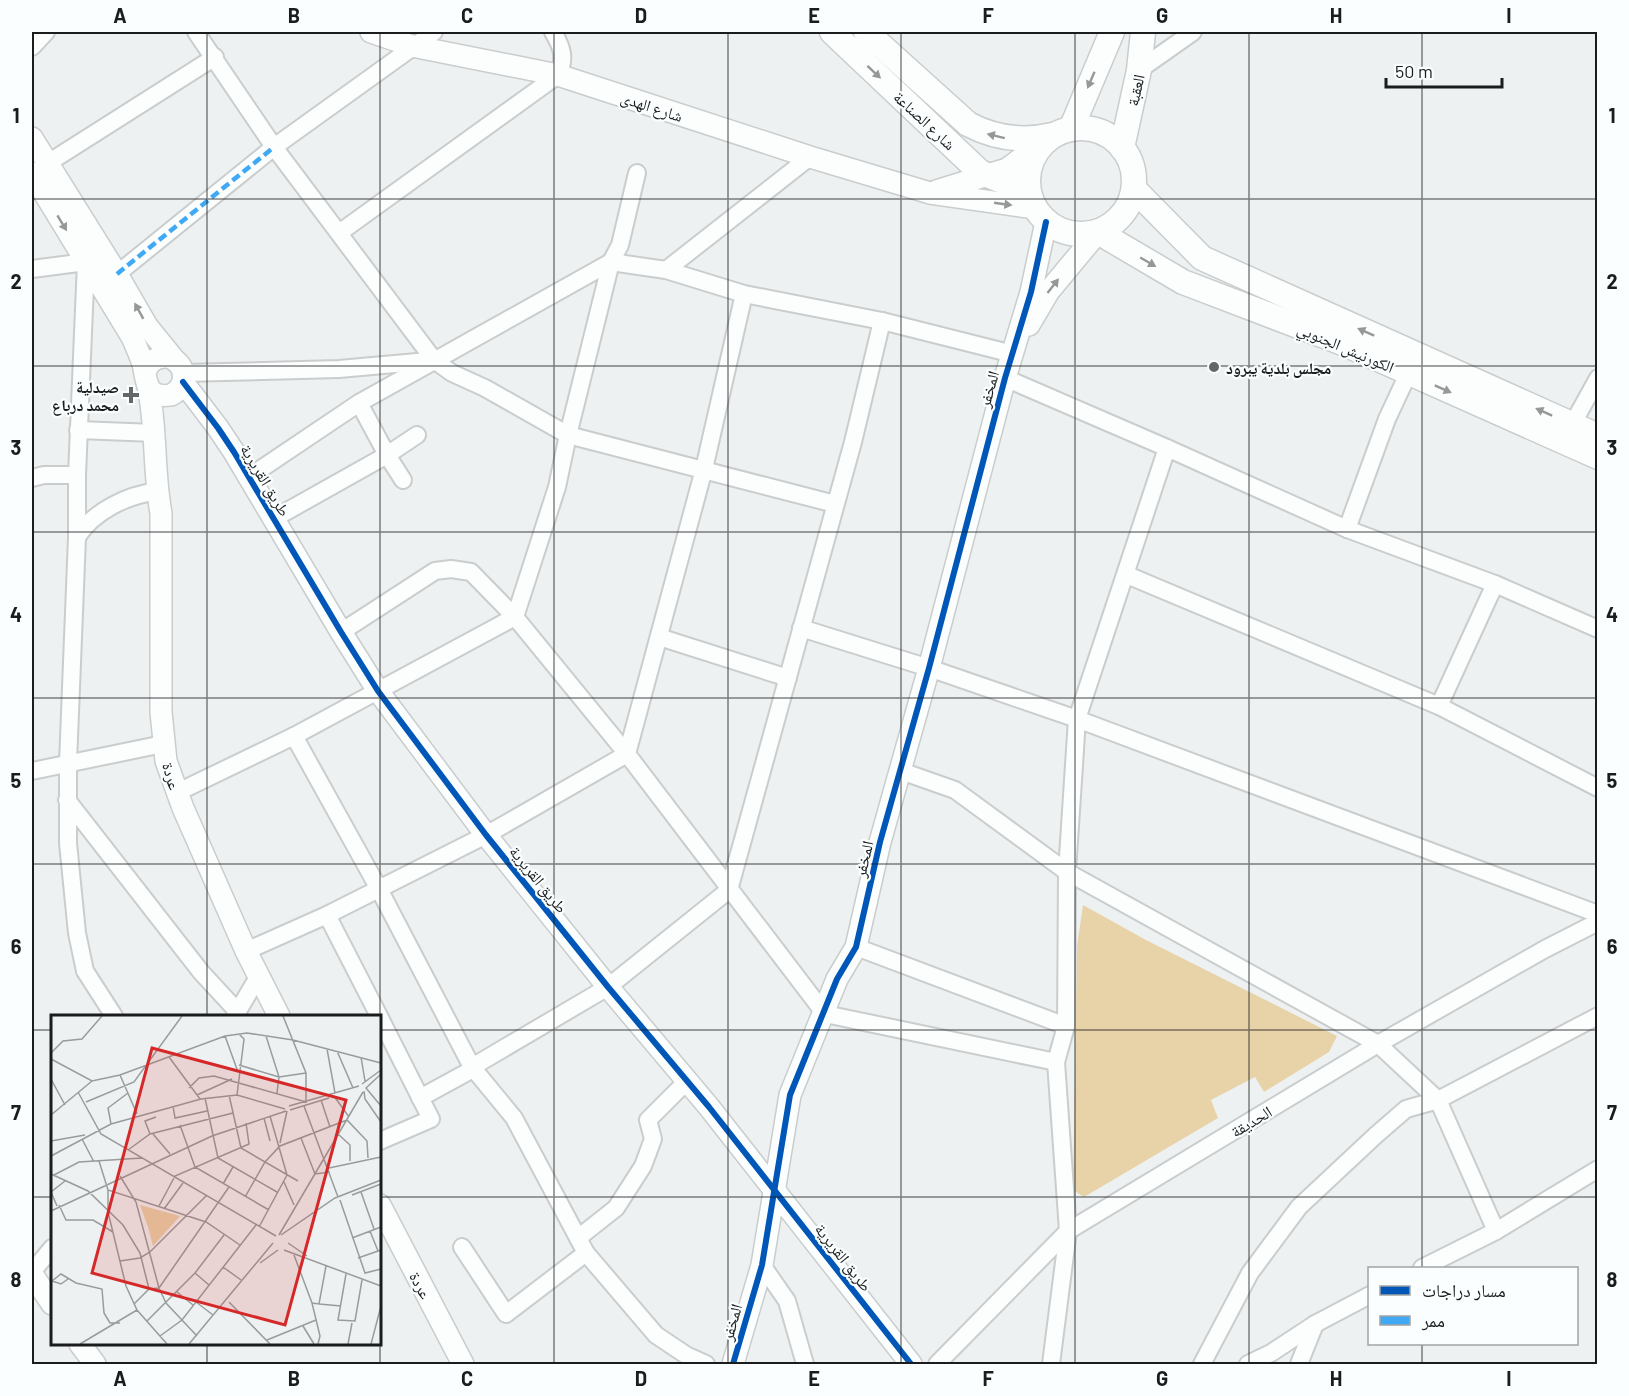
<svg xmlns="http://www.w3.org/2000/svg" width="1629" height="1396" viewBox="0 0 1629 1396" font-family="Barlow,'Noto Naskh Arabic',sans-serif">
<rect width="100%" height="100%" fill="#edf1f1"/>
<path fill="#e8d2a8" d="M1083,905l63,35 191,96 -8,16 -65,40 -9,-15 -44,23 7,18 -134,79 -11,-7 4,-244z"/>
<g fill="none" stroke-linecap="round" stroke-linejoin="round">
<g stroke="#cacdcd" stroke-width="20">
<g id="minor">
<path d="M196,32l78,115 160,213 18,13 33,15 83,47 267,69"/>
<path d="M32,47l14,-15"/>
<path d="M1139,70l54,-38"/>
<path d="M48,163l167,-106"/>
<path d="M339,233l219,-158c8,-17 4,-28 -5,-43"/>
<path d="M32,269l54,-7 -9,213v62l-9,226v80l9,90 8,38 29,45"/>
<path d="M666,270l144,-113"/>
<path d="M117,274l157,-127 160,-115"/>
<path d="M184,373l155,-4 89,-8"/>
<path d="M1005,378l162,70 180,81 148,55 103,45"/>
<path d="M359,403l28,52 16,25"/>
<path d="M1572,425l26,-47"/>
<path d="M78,430l77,3"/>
<path d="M249,477l110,-74 252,-141 55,8 78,24 138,27 131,33"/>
<path d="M32,478l12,-3h33"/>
<path d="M273,519l114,-64 30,-20"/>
<path d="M1347,529l40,-110 21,-45"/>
<path d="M77,537c17,-26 50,-42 81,-46"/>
<path d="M1127,575l312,131 159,82"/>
<path d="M801,628l128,40 148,51 521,195"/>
<path d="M341,632l94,-61 16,-2 20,3 44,45 112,137 198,260 231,48"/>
<path d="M659,637l129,41"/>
<path d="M1439,706l56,-122"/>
<path d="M294,736l85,153 93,178 42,51 72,135 70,82 30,20 20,9"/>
<path d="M32,771l131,-27"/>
<path d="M901,771l54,19 112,82 311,172 60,56 58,131"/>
<path d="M176,793l118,-57 221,-119 42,-130 11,-52 43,-173 9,-17 17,-72"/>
<path d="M67,800l134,172 37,40"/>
<path d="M327,915l52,101"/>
<path d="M856,947l210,79"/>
<path d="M246,951l81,-36 159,-80 141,-81 77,-285 40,-175"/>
<path d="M235,1016l23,-39"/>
<path d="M380,1018l51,101 -51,22"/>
<path d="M472,1067l136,-80 121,-97 124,-448 29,-121"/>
<path d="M420,1098l53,-29"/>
<path d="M578,1238l38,-30 27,-42 10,-27 -5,-19 38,-38"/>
<path d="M462,1247l44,67 80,-61"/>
<path d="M762,1265l25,36 18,63"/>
<path d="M1422,1268l74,-37 102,-62"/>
<path d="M32,1272l20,-24"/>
<path d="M937,1364l131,-133 310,-187 167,-95 53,-27"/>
<path d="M1051,1364l17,-133 -12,-169 10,-36 1,-154 10,-153 90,-271"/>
<path d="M1202,1364l48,-91 49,-66 77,-72 30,-26 32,-9 160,-84"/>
<path d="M1248,1364l23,-11 44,-29 55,-29"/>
<path d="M1299,1364l16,-40"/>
</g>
</g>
<g stroke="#cacdcd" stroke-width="24">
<g id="tertiary">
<path d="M371,32l41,14 146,29 252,82 120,36 105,15"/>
<path d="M32,138l85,136 30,52 26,32"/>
<path d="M32,173l100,164c4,9 8,18 11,27 4,18 3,35 28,31 18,-9 16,-32 -3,-38 -12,-1 -21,5 -23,17"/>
<path d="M936,191l71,-22 46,-34"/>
<path d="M1029,325l20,-34 49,-59"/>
<path d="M183,382l35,46 16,24 107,180 37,59 108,144 122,152 101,120 202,257"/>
<path d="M148,386c9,42 5,85 13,127v199l5,49 17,47 63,143 33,65"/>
<path d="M380,1205l83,159"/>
<path d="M32,1274l20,30"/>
<path d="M80,1344l15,20"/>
<path d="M733,1364l29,-99 28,-170 47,-116 19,-32 24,-105 49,-174 76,-290 26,-86 15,-70"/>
</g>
</g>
<g stroke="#cacdcd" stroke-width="27">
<g id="secondary">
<path d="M832,32l148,140 48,20"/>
<path d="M866,32l102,92c28,15 55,18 85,11"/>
<circle cx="1081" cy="181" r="53"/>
<path d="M1071,129l41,-97"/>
<path d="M1122,148l17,-78 4,-38"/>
<path d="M1134,189l68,69 396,178"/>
<path d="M1098,232l85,50 157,60 258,115"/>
</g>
</g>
<use href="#minor" stroke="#fcfdfd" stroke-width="16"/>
<use href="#tertiary" stroke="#fcfdfd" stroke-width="21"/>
<use href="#secondary" stroke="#fcfdfd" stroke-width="24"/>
<path stroke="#3fa9f5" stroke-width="4.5" stroke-dasharray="9 4.5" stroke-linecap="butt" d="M117,274l157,-127"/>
<g stroke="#fbfeff" stroke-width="10">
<g id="cycleway">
<path d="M183,382l35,46 16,24 107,180 37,59 108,144 122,152 101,120 202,257"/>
<path d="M733,1364l29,-99 28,-170 47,-116 19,-32 24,-105 49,-174 76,-290 26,-86 15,-70"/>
</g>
</g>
<use href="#cycleway" stroke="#0057b8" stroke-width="6"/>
</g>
<defs><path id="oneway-solid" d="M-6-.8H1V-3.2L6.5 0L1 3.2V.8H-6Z" transform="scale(1.5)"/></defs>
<g fill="#969898">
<use href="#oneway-solid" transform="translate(874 72) rotate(43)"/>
<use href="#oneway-solid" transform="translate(1091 80) rotate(113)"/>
<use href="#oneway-solid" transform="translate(996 136) rotate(-166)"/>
<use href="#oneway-solid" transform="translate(1003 204) rotate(8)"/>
<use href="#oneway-solid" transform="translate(62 223) rotate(59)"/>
<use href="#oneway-solid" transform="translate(1148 262) rotate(30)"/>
<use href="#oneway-solid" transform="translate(1053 286) rotate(-52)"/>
<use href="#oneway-solid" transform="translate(139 311) rotate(-119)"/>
<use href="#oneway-solid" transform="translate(1366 332) rotate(-156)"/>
<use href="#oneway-solid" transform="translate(1443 389) rotate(24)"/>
<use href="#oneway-solid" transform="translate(1544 412) rotate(-156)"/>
</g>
<path fill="none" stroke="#1a1c1d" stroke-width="1.5" stroke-opacity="0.55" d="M207,32v984M380,32v1332M554,32v1332M728,32v1332M901,32v1332M1075,32v1332M1249,32v1332M1422,32v1236M32,199h1566M32,366h1566M32,532h1566M32,698h1566M32,864h1566M32,1030h20M380,1030h1218M32,1197h20M380,1197h1218M207,1344v20M1422,1344v20"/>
<g fill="#646767" stroke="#fbfeff" stroke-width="2">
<circle cx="1214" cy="367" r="6"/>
<path d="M128 386h6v6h6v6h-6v6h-6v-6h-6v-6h6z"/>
</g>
<g text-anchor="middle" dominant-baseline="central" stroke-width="4.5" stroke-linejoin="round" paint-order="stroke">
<g font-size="16" fill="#1a1c1d" stroke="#fbfeff">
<text transform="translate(1135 90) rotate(-78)">العقبة</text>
<text transform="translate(652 106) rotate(18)">شارع الهدى</text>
<text transform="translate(925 120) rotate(43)">شارع الصناعة</text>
<text transform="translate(1346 347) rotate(23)">الكورنيش الجنوبي</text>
<text transform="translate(988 389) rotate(-74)">المخفر</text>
<text transform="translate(266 480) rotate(59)">طريق القريرية</text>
<text transform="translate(172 776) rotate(74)">عردة</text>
<text transform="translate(863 859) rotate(-77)">المخفر</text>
<text transform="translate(539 879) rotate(51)">طريق القريرية</text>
<text transform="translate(1251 1121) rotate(-31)">الحديقة</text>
<text transform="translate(844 1257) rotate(52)">طريق القريرية</text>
<text transform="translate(421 1285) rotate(62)">عردة</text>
<text transform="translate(731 1322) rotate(-74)">المخفر</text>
</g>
<g font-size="16" font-weight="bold" fill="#1a1c1d" stroke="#fbfeff" text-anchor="start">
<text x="1226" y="367">مجلس بلدية يبرود</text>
<text x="119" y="386" text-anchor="end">صيدلية<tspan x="119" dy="18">محمد درباع</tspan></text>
</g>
</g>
<g transform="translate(51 1015)">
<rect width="330" height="330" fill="#edf1f1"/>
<path d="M89,190l40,11 -27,30 -5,-19z" fill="#e8d2a8"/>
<path fill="none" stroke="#999c9c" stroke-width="1.5" d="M174,21l13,36M215,21l13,41 -2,16M276,34l8,44M286,36l16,37M0,38l12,-12 19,-2 20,-23M118,42l31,42M310,42l4,24M0,44l41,22 28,-6 105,-39 22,-3 46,7 88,23M188,50l40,12 27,-4M330,59l-15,14 15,18M69,60l17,39M0,64l14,26M311,69l19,-14M138,73l10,-10 15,-2 92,26v-29l-23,-57M313,76l1,8 16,23M27,77l23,42 175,102M146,80l35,-16M178,80l12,53 57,33M186,80l7,-56 -5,-5M283,81l15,21M154,83l13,60 59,34M270,85l9,27M35,87l48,-20 48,-66M122,91l2,12 32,-7M238,91l70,-20M253,91l34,91M239,95l39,-12M0,100l41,-34M213,103l6,23M60,109l-3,-16 20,-15M129,110l15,42 74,43M99,119l-5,-13 11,-4M102,119l17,20M287,119l12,11v16M250,123l14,36 15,-2M31,124l12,23M0,126l34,-6M229,128l7,-32M77,135l22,-16 83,-21M0,141l60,-32 90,-25 36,-4 48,14M48,146l9,29 98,32 34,23M278,153l52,-11M0,159l37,17 35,34 17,28 9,36M3,160l25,-13 63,-4M69,161l16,26 23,86 7,15 31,33M233,167l10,23M172,169l10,-17M57,175v22l18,74 11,24 30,34M310,177l13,37M301,180l29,-11M194,182l20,-35 15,-16 67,-26 20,21 1,17M289,185l25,73 16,-4M8,190l7,15h27l20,12M6,191l-6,-14 14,-11M108,191l16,-30 74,-32 -3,-21M113,194l19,-26M0,196l161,-75 74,-25M208,212l28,-52 -17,-59M319,216l8,20M228,220l84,-143M230,220l54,-37 46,-18M301,223l29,-11M237,228l19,13M233,235l97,36M243,240l18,48 8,33 -2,8M307,243l23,-8M69,246l20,-3 10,-6 56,-56M209,248l18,-13M172,252l18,13M144,258l14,12M295,259l-8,46 17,1 7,-41M17,264l-7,5 -9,-3 9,-7 15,9 26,6 2,24 6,10h10M126,277l16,13M145,287l17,13M178,287l41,42M261,288l7,1 7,-38M83,289l15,-15 10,-1 70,-101M268,289l22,2M96,306l48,-48 29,-38M252,311l11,18M109,321l22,-16 74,-95M216,325l49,-20M29,329l57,-34M138,329l84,-101M297,329l4,-21M320,329l10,-38"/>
<path fill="#d62828" fill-opacity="0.15" stroke="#d62828" stroke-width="3" d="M101,33l194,52 -61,225 -193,-52z"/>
<rect width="330" height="330" fill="none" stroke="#1a1c1d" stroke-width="3"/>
</g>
<rect width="1629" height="1396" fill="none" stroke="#fbfeff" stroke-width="66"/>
<rect x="1368" y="1267" width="210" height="78" fill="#fbfeff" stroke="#a1a4a5" stroke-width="1.5"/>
<rect x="1380" y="1286" width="30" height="9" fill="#0057b8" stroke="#a1a4a5" stroke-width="1.5"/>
<text x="1422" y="1297" font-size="18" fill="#1a1c1d">مسار دراجات</text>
<rect x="1380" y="1316" width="30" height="9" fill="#3fa9f5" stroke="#a1a4a5" stroke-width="1.5"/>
<text x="1422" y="1327" font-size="18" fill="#1a1c1d">ممر</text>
<path d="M1386 78v9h116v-9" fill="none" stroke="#1a1c1d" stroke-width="3"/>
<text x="1395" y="78" font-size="18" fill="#1a1c1d" stroke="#fbfeff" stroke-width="4.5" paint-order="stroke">50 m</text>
<rect x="33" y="33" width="1563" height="1330" fill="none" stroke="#1a1c1d" stroke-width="2"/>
<g font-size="20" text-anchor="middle" font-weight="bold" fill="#1a1c1d">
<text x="120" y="23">A</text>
<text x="294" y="23">B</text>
<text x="467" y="23">C</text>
<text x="641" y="23">D</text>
<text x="814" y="23">E</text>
<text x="988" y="23">F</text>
<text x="1162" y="23">G</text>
<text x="1336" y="23">H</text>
<text x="1509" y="23">I</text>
<text x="16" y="123">1</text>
<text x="1612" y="123">1</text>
<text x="16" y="289">2</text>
<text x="1612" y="289">2</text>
<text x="16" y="455">3</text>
<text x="1612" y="455">3</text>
<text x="16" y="622">4</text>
<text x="1612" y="622">4</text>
<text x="16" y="788">5</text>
<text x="1612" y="788">5</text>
<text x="16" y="954">6</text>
<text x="1612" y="954">6</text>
<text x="16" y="1120">7</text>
<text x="1612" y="1120">7</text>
<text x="16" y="1287">8</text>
<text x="1612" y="1287">8</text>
<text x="120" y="1386">A</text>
<text x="294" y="1386">B</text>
<text x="467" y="1386">C</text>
<text x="641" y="1386">D</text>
<text x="814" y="1386">E</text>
<text x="988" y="1386">F</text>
<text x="1162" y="1386">G</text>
<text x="1336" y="1386">H</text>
<text x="1509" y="1386">I</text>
</g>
</svg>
